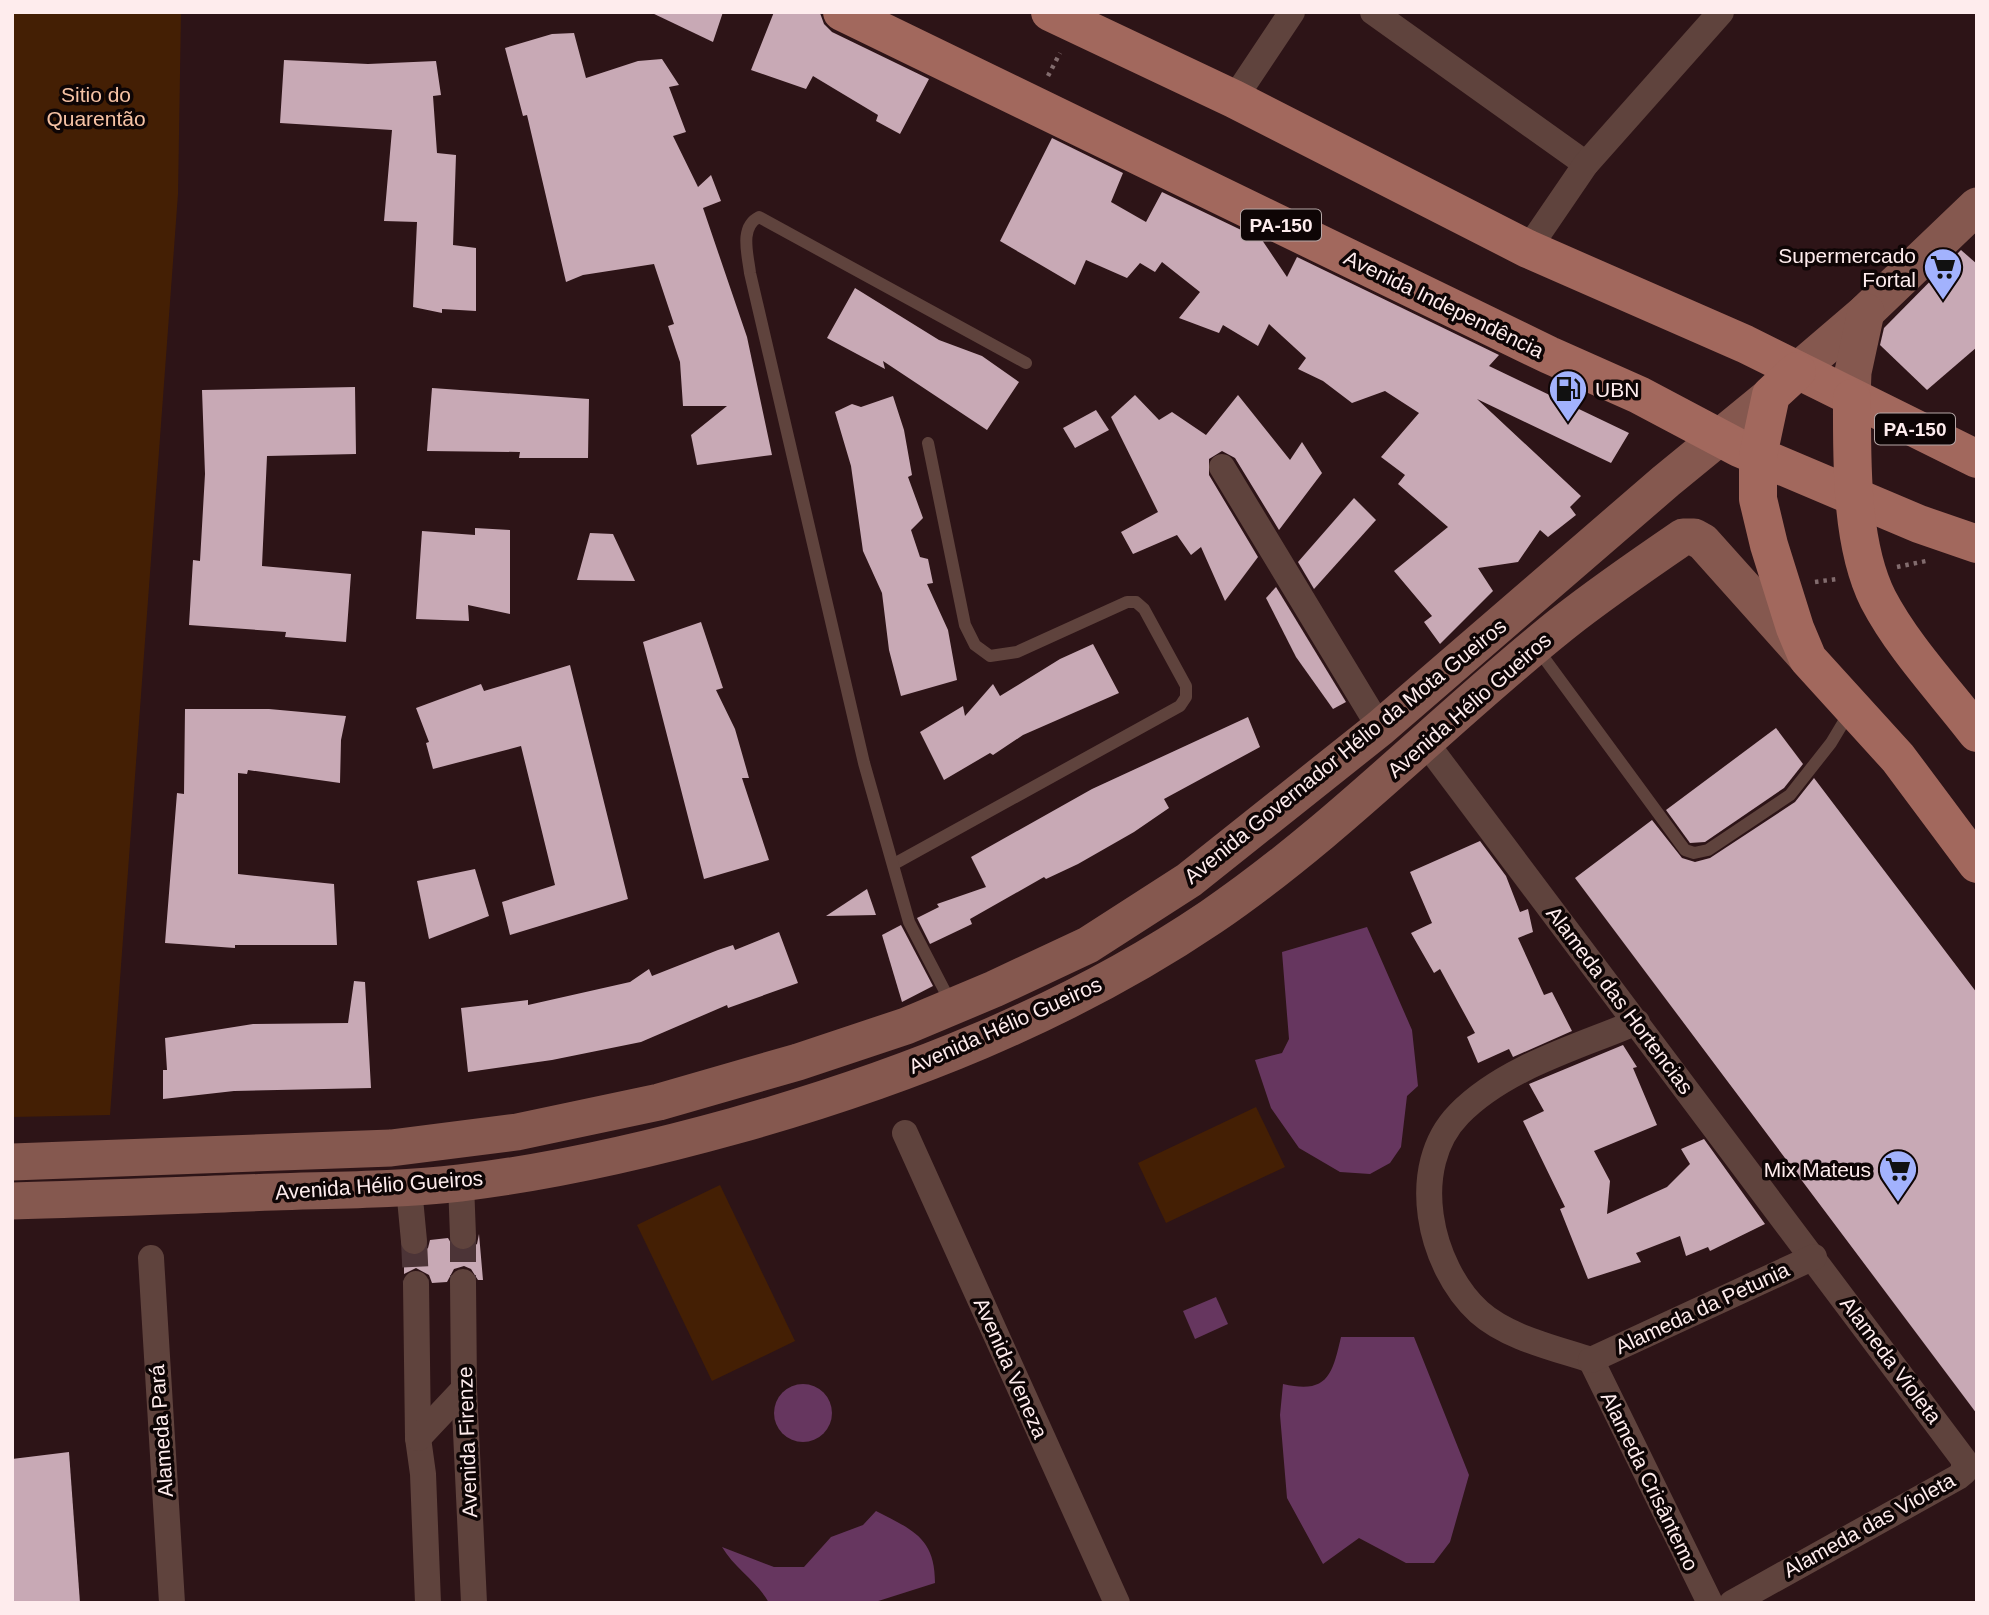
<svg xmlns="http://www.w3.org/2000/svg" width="1989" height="1615" viewBox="0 0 1989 1615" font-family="Arial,sans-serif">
<rect width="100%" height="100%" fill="#2d1417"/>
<g fill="#441f04">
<path d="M12,12h169l-3,182 -68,921 -98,2z"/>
<path d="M1256,1107l29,60 -119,56 -28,-60z"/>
<path d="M720,1185l75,156 -83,40 -75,-156z"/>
</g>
<g fill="#66365f">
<path d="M1367,927l45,103 6,56 -11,10 -6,51 -11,16 -20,11 -30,-2 -41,-24 -28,-40 -16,-48 27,-7 7,-14 -7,-87z"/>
<path d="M1216,1297l12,27 -33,15 -12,-28z"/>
<path d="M1341,1337h73l55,138 -19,67 -16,21h-28l-47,-25 -36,26 -36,-66 -7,-83 3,-31c44,10 49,-8 58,-47z"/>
<circle cx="803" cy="1413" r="29"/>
<path d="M876,1511c37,19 59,27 59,72l-63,20h-103c-12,-22 -34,-34 -47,-56l52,20h30l27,-30 32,-12z"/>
</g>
<g fill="#c8a9b5">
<path d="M650,12h73l-10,30z"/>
<path d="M774,12l46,1 4,11 8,8 97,47 -29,55 -24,-13 2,-6 -65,-39 -7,13 -55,-19z"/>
<path d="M574,33l12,45 52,-17 24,-2 17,26 -10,2 17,45 -13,4 25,51 13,-12 10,26 -18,7 44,129 25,118 -75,10 -6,-30 36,-29h-44l-3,-44 -12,-36 6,-2 -20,-60 -71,11 -17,7 -39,-167 -4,1 -18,-68 47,-14z"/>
<path d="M284,60l84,4 68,-3 5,34 -8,1 4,57 19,2 -3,90 23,3v63l-34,-2v4l-29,-6 4,-85 -33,-1 8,-91 -112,-7z"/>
<path d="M1052,138l71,35 -12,29 35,20 16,-30 100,48 25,37 10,-20 202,98 -10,11 140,67 -18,30 -134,-64 104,97 -11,11 6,8 -28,22 -8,-7 -22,32 -40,6 15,23 -53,53 -16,-22 8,-6 -38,-45 54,-44 -50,-43 7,-9 -24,-18 38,-44 -34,-22 -33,12 -29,-22 -25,-12 8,-11 -37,-34 -11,22 -35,-21 -4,8 -40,-15 21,-26 -38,-30 -7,10 -15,-9 -13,15 -41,-18 -11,25 -75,-44z"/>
<path d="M1961,250l16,14v83l-50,43 -47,-45 4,-17z"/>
<path d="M855,288l84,52 43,16 37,26 -32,48 -104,-69 2,8 -58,-31z"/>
<path d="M355,387l1,67 -89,2 -5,110 89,8 -5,68 -61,-5 1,-5 -97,-7 4,-65 7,1 5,-87 -3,-84z"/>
<path d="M432,388l157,11 -1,59h-69l1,-6 -93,-1z"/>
<path d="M1135,395l24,25 13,-8 34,23 32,-40 52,65 12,-18 20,31 -43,57 -44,-72 -13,-7 -13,8v16l49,82 -33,44 -24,-54 -10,8 -14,-20 -44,19 -12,-22 37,-20 -47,-95z"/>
<path d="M893,396l11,34 8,45 -4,2 15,41 -12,12 9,27 8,2 5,24 -6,1 21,46 9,50 -56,16 -12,-46 -7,-57 -19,-42 -12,-85 -16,-54 17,-8 9,3z"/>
<path d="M1096,410l13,20 -34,18 -12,-20z"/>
<path d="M1354,498l22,22 -62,69 -16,-27z"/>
<path d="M475,528l35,2v84l-42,-9 1,16 -53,-2 6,-88 53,4z"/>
<path d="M590,533l23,1 22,47 -58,-1z"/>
<path d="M1276,587l70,115 -13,7 -37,-52 -30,-59z"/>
<path d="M701,622l22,66 -7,2 19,39 14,49h-7l27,82 -65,19 -61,-237z"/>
<path d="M1093,644l26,49 -96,42 -30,20 -3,-2 -46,27 -24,-48 43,-26 2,10 28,-32 7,12 60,-37z"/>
<path d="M570,665l58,234 -118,36 -8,-33 53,-17 -34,-139 -88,23 -7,-26 3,-1 -13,-34 65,-24 3,7z"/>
<path d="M185,709h84l77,7 -5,24 -1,43 -92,-13 -1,4 -9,-1v101l96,10 3,61h-102v3l-70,-5 12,-150 7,1z"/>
<path d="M1248,717l12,30 -96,52 5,9 -35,24 -56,32 -32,15 -2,-2 -74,42 2,5 -42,20 -13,-26 22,-11 -2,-3 49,-17 -15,-30 121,-68z"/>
<path d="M1776,728l27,36 -19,24 -79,54 -15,1 -24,-33z"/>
<path d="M1814,778l163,215v421l-402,-536 77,-58 30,38 13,4 15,-4 85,-56z"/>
<path d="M1480,841l26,35 14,36 8,-3 5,23 -15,6 26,57 8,-3 20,39 -59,26 -4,-8 -31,14 -11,-26 8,-4 -35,-64 -6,4 -23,-40 21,-10 -22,-51z"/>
<path d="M475,869l14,47 -60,23 -12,-58z"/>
<path d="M867,889l9,26 -50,1z"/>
<path d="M901,925l32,61 -31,16 -20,-67z"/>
<path d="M779,932l19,51 -70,25 -1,-3 -86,37 -89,18 -84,12 -7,-64 67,-8v5l102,-23 19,-13 3,7 66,-26 15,-5 2,5z"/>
<path d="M354,981l11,1 6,106 -137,3 -71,8v-29h4l-2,-32 88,-14 95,-1z"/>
<path d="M1623,1045l14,22 -4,1 24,57 -63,26 16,30 -3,33 60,-27 23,-23 -9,-15 23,-10 61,85 -55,27 -2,-4 -22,9 -6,-20 -44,17 5,9 -53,17 -28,-70 5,-2 -42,-86 21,-10 -15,-27z"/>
<path d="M479,1234l4,46h-5l-7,-11 -7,-3 -10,3 -7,13 -15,1 -3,-8 -13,-7 -12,6v-21l12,4 12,-9 2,-8 18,-2 7,12 9,2 13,-8z"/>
<path d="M69,1452l11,151h-67l-1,-144z"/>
</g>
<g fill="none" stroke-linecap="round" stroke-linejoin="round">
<g stroke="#4c3437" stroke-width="26" stroke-dasharray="26 13" stroke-linecap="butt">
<path d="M463,1236v46"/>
<path d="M414,1241l2,43"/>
</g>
<g stroke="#826c6e" stroke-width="4.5" stroke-dasharray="3.5 5" stroke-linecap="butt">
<path d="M1048,76l12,-23"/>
<path d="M1897,567l29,-6"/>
<path d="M1815,582l22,-3"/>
</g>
<g stroke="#5f433d" stroke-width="12">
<path d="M1536,647l149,203 9,3 14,-3 82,-55 41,-52 18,-30"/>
<path d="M894,864l286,-158 6,-9v-11l-42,-77 -8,-7h-9l-110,50 -27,4 -15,-11 -10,-20 -37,-182"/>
<path d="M951,1003l-42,-81 -45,-159 -114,-490c-2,-18 -11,-46 9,-56l267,146"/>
</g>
<g stroke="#5f433d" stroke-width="26">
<path d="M1373,12l213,152"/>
<path d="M1234,99l58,-87"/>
<path d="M1528,249l58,-85 135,-152"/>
<path d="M1222,467l158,261"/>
<path d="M1426,743l538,717v12l-6,5 -226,126"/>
<path d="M905,1133l212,470"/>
<path d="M461,1183l2,53"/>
<path d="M409,1188l5,53"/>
<path d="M151,1258l21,345"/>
<path d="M463,1282l1,107 10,214"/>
<path d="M416,1284l2,154 5,36 5,129"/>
<path d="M1591,1360c-36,-12 -83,-22 -112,-48 -50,-46 -72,-145 -20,-198 46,-47 119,-67 178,-92"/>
<path d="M1591,1360l119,243"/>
<path d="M1591,1360l223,-103"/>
<path d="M418,1438l46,-49"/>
</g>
<g stroke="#85584f" stroke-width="37">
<path d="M1797,371l69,-59 111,-106"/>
<path d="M1852,398l1,-26 13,-60"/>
<path d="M12,1162l379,-14 126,-16 142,-30 139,-40 108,-36 88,-37 94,-44 101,-65 191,-152 286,-247 105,-86"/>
<path d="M12,1201c87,-2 174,-6 262,-9 62,-2 124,-2 186,-9 93,-11 184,-32 274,-57 167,-47 332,-111 477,-209 126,-86 232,-198 351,-293 39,-31 80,-59 121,-87h11l9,5 102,114"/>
</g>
<g stroke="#a2685d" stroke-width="38">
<path d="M842,12l707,343 90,40 100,53 180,76 58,20"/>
<path d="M1050,12l184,87 294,150 217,95 232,115"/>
<path d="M1797,371l-26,24 -13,61v43l11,46 26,83 13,31 90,99 79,106"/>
<path d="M1852,398c0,61 -2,145 26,201 25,48 66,91 99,134"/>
</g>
</g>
<defs>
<g id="supermarket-pin" transform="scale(2.0125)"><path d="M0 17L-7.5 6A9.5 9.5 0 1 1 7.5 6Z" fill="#a2b2fd" stroke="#0e0505"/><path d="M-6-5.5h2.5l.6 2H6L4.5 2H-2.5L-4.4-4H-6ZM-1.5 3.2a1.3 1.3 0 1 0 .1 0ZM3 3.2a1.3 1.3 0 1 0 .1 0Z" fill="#111"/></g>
<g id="fuel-pin" transform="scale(2.0125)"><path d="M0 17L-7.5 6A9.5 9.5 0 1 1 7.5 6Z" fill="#a2b2fd" stroke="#0e0505"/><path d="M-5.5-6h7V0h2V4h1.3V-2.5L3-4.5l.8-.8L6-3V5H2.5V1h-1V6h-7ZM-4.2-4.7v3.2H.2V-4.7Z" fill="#111"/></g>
</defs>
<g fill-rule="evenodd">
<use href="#supermarket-pin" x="1943" y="267"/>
<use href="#fuel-pin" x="1568" y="389"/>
<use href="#supermarket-pin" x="1898" y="1169"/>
</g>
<g text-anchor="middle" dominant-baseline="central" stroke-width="7" stroke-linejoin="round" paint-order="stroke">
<g fill="#0e0505" stroke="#b6a7a7" stroke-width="2">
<rect x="1241" y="209.5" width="80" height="31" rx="5"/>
<rect x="1875" y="413.5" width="80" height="31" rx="5"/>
</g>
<g font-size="19" font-weight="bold" fill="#feeced">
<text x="1281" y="225">PA-150</text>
<text x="1915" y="429">PA-150</text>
</g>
<g font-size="21" fill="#f7c3a5" stroke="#0e0505">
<text x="96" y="94">Sitio do<tspan x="96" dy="24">Quarentão</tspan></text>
</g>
<g font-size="21" fill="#feeced" stroke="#0e0505" text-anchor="end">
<text x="1916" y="255">Supermercado<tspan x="1916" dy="24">Fortal</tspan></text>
<text x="1595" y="389" text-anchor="start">UBN</text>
<text x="1871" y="1169">Mix Mateus</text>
</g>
<g font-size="21" fill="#feeced" stroke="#0e0505">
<text transform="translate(1444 304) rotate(26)">Avenida Independência</text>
<text transform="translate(1469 705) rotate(-41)">Avenida Hélio Gueiros</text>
<text transform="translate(1345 751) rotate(-39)">Avenida Governador Hélio da Mota Gueiros</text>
<text transform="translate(1620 1000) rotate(53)">Alameda das Hortencias</text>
<text transform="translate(1005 1025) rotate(-24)">Avenida Hélio Gueiros</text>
<text transform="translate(379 1185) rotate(-4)">Avenida Hélio Gueiros</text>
<text transform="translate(1702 1308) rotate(-25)">Alameda da Petunia</text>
<text transform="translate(1891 1360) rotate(53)">Alameda Violeta</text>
<text transform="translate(1011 1368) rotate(66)">Avenida Veneza</text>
<text transform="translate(161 1431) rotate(-94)">Alameda Pará</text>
<text transform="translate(467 1442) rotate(-92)">Avenida Firenze</text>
<text transform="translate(1650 1481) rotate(64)">Alameda Crisântemo</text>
<text transform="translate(1869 1525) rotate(-29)">Alameda das Violeta</text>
</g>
</g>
<rect width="1989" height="1615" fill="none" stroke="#feeced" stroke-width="28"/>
</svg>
